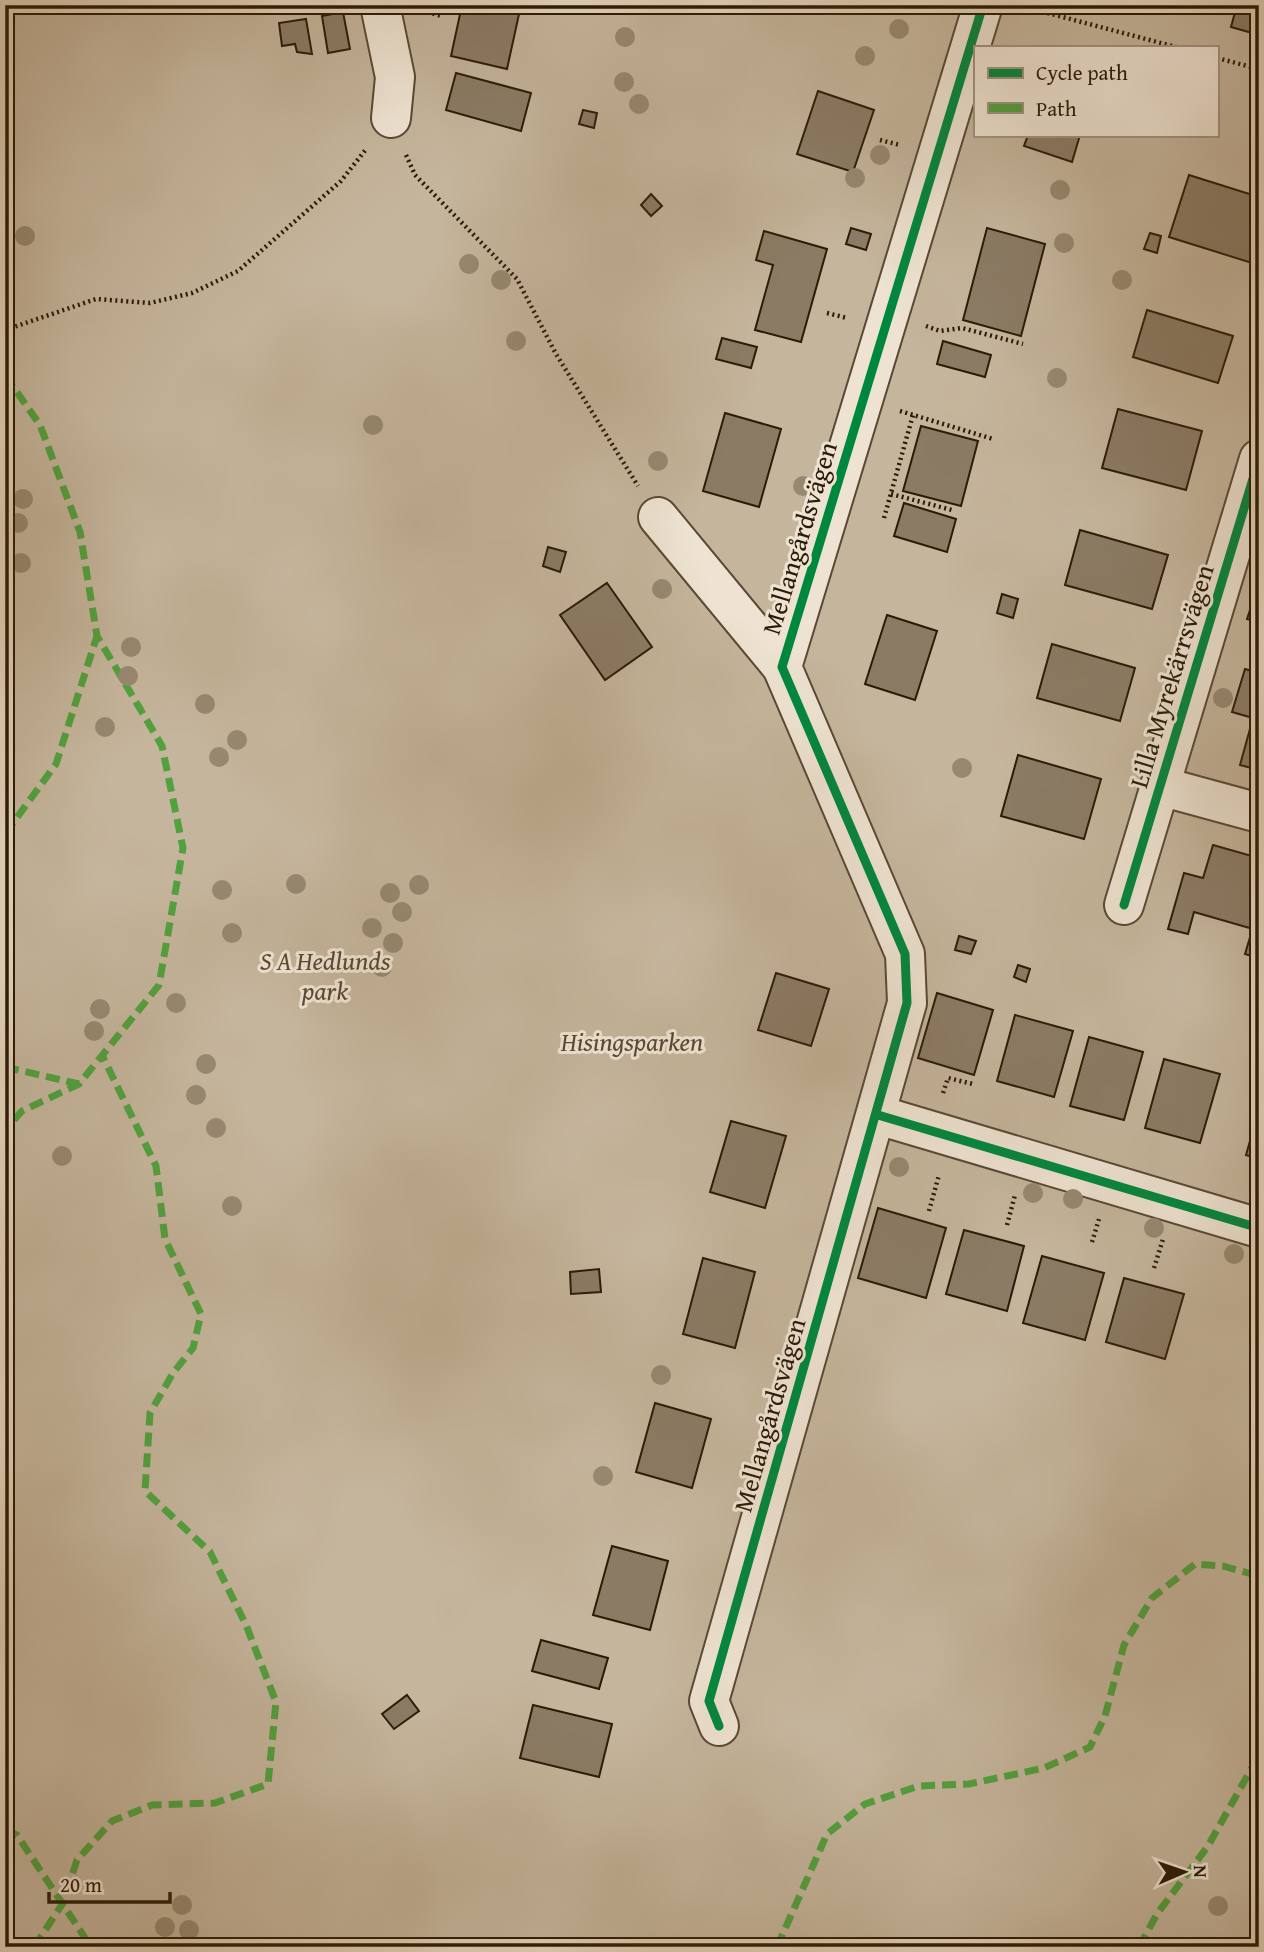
<svg xmlns="http://www.w3.org/2000/svg" width="1264" height="1952" viewBox="0 0 1264 1952" font-family="'Gentium Book Plus',serif">
<rect width="100%" height="100%" fill="#e5d4ba"/>
<filter id="stains"><feTurbulence type="fractalNoise" baseFrequency=".00286" numOctaves="4"/><feColorMatrix values="0 0 0 0 .2 0 0 0 0 .09 0 0 0 0 .02 0 0 0 .5 -.17"/></filter>
<radialGradient id="worn" r=".72"><stop offset=".6" stop-color="#630" stop-opacity="0"/><stop offset="1" stop-color="#630" stop-opacity=".3"/></radialGradient>
<path fill="#c5b59c" stroke="#786852" stroke-width="2" fill-rule="evenodd" d="M5,5h1254v1942h-1254zM975,47h242v88h-242z"/>
<g fill="#8b7b65" stroke="#2a1b08" stroke-width="2">
<path d="M462,5h59l-14,64 -56,-13z"/>
<path d="M1237,5h22v30l-28,-8z"/>
<path d="M343,12l7,37 -22,4 -6,-37z"/>
<path d="M306,19l6,35 -15,-2 -2,-8 -13,2 -3,-23z"/>
<path d="M456,73l75,20 -10,38 -75,-21z"/>
<path d="M818,91l56,19 -21,62 -56,-18z"/>
<path d="M583,110l14,3 -3,15 -15,-4z"/>
<path d="M1028,135h52l-8,27 -48,-16z"/>
<path d="M1189,175l70,22v45l-7,21 -83,-26z"/>
<path d="M651,194l11,12 -11,10 -10,-11z"/>
<path d="M851,228l20,6 -5,16 -20,-6z"/>
<path d="M987,228l58,16 -24,92 -58,-16z"/>
<path d="M764,231l63,18 -26,93 -46,-12 18,-65 -17,-5z"/>
<path d="M1150,233l11,3 -4,17 -13,-4z"/>
<path d="M1147,310l86,26 -15,47 -85,-26z"/>
<path d="M722,338l35,9 -6,21 -35,-9z"/>
<path d="M943,341l48,14 -6,22 -48,-13z"/>
<path d="M1118,409l84,22 -16,59 -84,-22z"/>
<path d="M725,413l56,16 -22,78 -56,-16z"/>
<path d="M921,426l57,15 -17,65 -58,-15z"/>
<path d="M904,503l52,16 -9,33 -53,-16z"/>
<path d="M1080,530l88,25 -16,54 -87,-24z"/>
<path d="M548,547l18,5 -6,20 -17,-6z"/>
<path d="M607,583l45,64 -47,33 -45,-65z"/>
<path d="M1002,594l16,5 -5,19 -16,-5z"/>
<path d="M1253,601l6,2v19l-12,-3z"/>
<path d="M887,615l50,16 -22,69 -50,-16z"/>
<path d="M1052,644l83,24 -15,53 -83,-23z"/>
<path d="M1245,669l14,4v97l-19,-5 13,-47 -21,-6z"/>
<path d="M1018,755l83,24 -17,60 -83,-23z"/>
<path d="M1213,845l46,13v49l-6,22 -59,-17 -6,22 -20,-5 16,-56 19,5z"/>
<path d="M1259,907v51l-14,-4z"/>
<path d="M959,936l17,5 -5,13 -16,-4z"/>
<path d="M1018,965l12,4 -4,13 -12,-5z"/>
<path d="M776,973l53,16 -18,57 -53,-16z"/>
<path d="M937,993l56,17 -19,65 -56,-17z"/>
<path d="M1015,1015l58,16 -19,66 -57,-16z"/>
<path d="M1089,1037l54,15 -19,68 -54,-14z"/>
<path d="M1164,1059l56,15 -20,69 -55,-15z"/>
<path d="M1259,1109v50l-13,-4z"/>
<path d="M731,1121l55,15 -21,72 -55,-16z"/>
<path d="M878,1208l68,20 -20,70 -68,-20z"/>
<path d="M964,1230l60,16 -17,65 -61,-17z"/>
<path d="M1042,1256l62,17 -19,67 -62,-17z"/>
<path d="M703,1258l52,14 -20,76 -52,-14z"/>
<path d="M599,1269l2,23 -30,2 -1,-22z"/>
<path d="M1124,1278l60,16 -19,65 -59,-17z"/>
<path d="M655,1403l56,16 -19,69 -56,-16z"/>
<path d="M612,1546l56,15 -18,69 -57,-15z"/>
<path d="M541,1640l67,18 -9,31 -67,-18z"/>
<path d="M407,1695l12,16 -25,18 -12,-15z"/>
<path d="M533,1705l79,19 -13,53 -79,-19z"/>
</g>
<g fill="none" stroke-linecap="round" stroke-linejoin="round">
<g stroke="#594934" stroke-width="42">
<g id="minor">
<path d="M380,5l15,72 -4,41"/>
<path d="M658,517l124,150"/>
<path d="M1160,786l99,27"/>
<path d="M1124,905l135,-446"/>
<path d="M878,1115l381,113"/>
<path d="M719,1726l-10,-25 198,-698 -2,-49 -123,-287 201,-662"/>
</g>
</g>
<g stroke="#2a1b08" stroke-width="4.5" stroke-dasharray="2 3.5" stroke-linecap="butt">
<path d="M1021,6l155,41"/>
<path d="M422,11l20,5"/>
<path d="M1217,58l42,11"/>
<path d="M880,140l20,5"/>
<path d="M406,155l9,20 102,104 39,75 82,132"/>
<path d="M827,313l20,5"/>
<path d="M926,326l14,5 22,-3 61,16"/>
<path d="M5,330l91,-31 54,4 42,-10 46,-22 103,-90 26,-33"/>
<path d="M900,411l93,28"/>
<path d="M891,494l61,16"/>
<path d="M884,518l29,-103"/>
<path d="M943,1093l5,-15 25,6"/>
<path d="M929,1211l10,-36"/>
<path d="M1007,1225l8,-30"/>
<path d="M1092,1242l7,-23"/>
<path d="M1154,1268l9,-29"/>
</g>
<use href="#minor" stroke="#eee3d2" stroke-width="38"/>
<g stroke="#51a13e" stroke-width="7" stroke-dasharray="14 7" stroke-linecap="butt">
<path d="M5,375l35,50 40,107 17,104 65,110 21,102 -24,137 -80,99 -57,27 -17,19"/>
<path d="M5,834l51,-70 41,-128"/>
<path d="M5,1067l74,17"/>
<path d="M5,1830l12,5 74,112"/>
<path d="M34,1947l29,-44 14,-43 35,-39 40,-16 63,-2 53,-19 8,-82 -30,-77 -36,-73 -65,-61 5,-78 23,-40 20,-25 8,-34 -36,-75 -9,-73 -54,-111"/>
<path d="M777,1947l50,-113 38,-30 54,-18 50,-2 75,-16 46,-21 15,-31 19,-71 28,-47 43,-34 28,2 36,10"/>
<path d="M1139,1947l18,-33 51,-68 51,-91"/>
</g>
<g stroke="#eee3d2" stroke-width="13">
<g id="cycleway">
<path d="M1124,905l135,-446"/>
<path d="M878,1115l381,113"/>
<path d="M719,1726l-10,-25 198,-698 -2,-49 -123,-287 201,-662"/>
</g>
</g>
<use href="#cycleway" stroke="#00873e" stroke-width="9"/>
</g>
<g fill="#978870">
<circle cx="899" cy="29" r="10"/>
<circle cx="625" cy="37" r="10"/>
<circle cx="865" cy="56" r="10"/>
<circle cx="624" cy="82" r="10"/>
<circle cx="639" cy="104" r="10"/>
<circle cx="880" cy="155" r="10"/>
<circle cx="855" cy="178" r="10"/>
<circle cx="1060" cy="190" r="10"/>
<circle cx="25" cy="236" r="10"/>
<circle cx="1064" cy="243" r="10"/>
<circle cx="469" cy="264" r="10"/>
<circle cx="501" cy="280" r="10"/>
<circle cx="1122" cy="280" r="10"/>
<circle cx="516" cy="341" r="10"/>
<circle cx="1057" cy="378" r="10"/>
<circle cx="373" cy="425" r="10"/>
<circle cx="658" cy="461" r="10"/>
<circle cx="803" cy="486" r="10"/>
<circle cx="23" cy="499" r="10"/>
<circle cx="18" cy="523" r="10"/>
<circle cx="21" cy="563" r="10"/>
<circle cx="662" cy="589" r="10"/>
<circle cx="131" cy="647" r="10"/>
<circle cx="128" cy="676" r="10"/>
<circle cx="1223" cy="698" r="10"/>
<circle cx="205" cy="704" r="10"/>
<circle cx="105" cy="727" r="10"/>
<circle cx="237" cy="740" r="10"/>
<circle cx="219" cy="757" r="10"/>
<circle cx="962" cy="768" r="10"/>
<circle cx="296" cy="884" r="10"/>
<circle cx="419" cy="885" r="10"/>
<circle cx="222" cy="890" r="10"/>
<circle cx="390" cy="893" r="10"/>
<circle cx="402" cy="912" r="10"/>
<circle cx="372" cy="928" r="10"/>
<circle cx="232" cy="933" r="10"/>
<circle cx="393" cy="943" r="10"/>
<circle cx="382" cy="967" r="10"/>
<circle cx="176" cy="1003" r="10"/>
<circle cx="100" cy="1009" r="10"/>
<circle cx="94" cy="1031" r="10"/>
<circle cx="206" cy="1064" r="10"/>
<circle cx="196" cy="1095" r="10"/>
<circle cx="216" cy="1128" r="10"/>
<circle cx="62" cy="1156" r="10"/>
<circle cx="899" cy="1167" r="10"/>
<circle cx="1033" cy="1193" r="10"/>
<circle cx="1073" cy="1199" r="10"/>
<circle cx="232" cy="1206" r="10"/>
<circle cx="1154" cy="1228" r="10"/>
<circle cx="1234" cy="1254" r="10"/>
<circle cx="661" cy="1375" r="10"/>
<circle cx="603" cy="1476" r="10"/>
<circle cx="182" cy="1905" r="10"/>
<circle cx="1218" cy="1906" r="10"/>
<circle cx="165" cy="1927" r="10"/>
<circle cx="189" cy="1930" r="10"/>
</g>
<g text-anchor="middle" dominant-baseline="central" stroke-width="6" stroke-linejoin="round" paint-order="stroke">
<g font-size="26" fill="#2a1b08" stroke="#eee3d2">
<text transform="translate(799 538) rotate(-73)">Mellangårdsvägen</text>
<text transform="translate(1171 676) rotate(-73)">Lilla Myrekärrsvägen</text>
<text transform="translate(769 1415) rotate(-74)">Mellangårdsvägen</text>
</g>
<g font-size="26" font-style="italic" fill="#584934" stroke="#eee3d2">
<text x="325" y="960">S A Hedlunds<tspan x="325" dy="30">park</tspan></text>
<text x="632" y="1041">Hisingsparken</text>
</g>
</g>
<rect width="1264" height="1952" fill="none" stroke="#e5d4ba" stroke-width="28"/>
<rect x="7" y="7" width="1250" height="1938" fill="none" stroke="#2a1b08" stroke-width="3.5"/>
<rect x="14" y="14" width="1236" height="1924" fill="none" stroke="#2a1b08" stroke-width="2"/>
<rect x="974" y="46" width="245" height="91" fill="#eee3d2" stroke="#a09381" stroke-width="2"/>
<rect x="988" y="68" width="35" height="10" fill="#00873e" stroke="#a09381" stroke-width="2"/>
<text x="1036" y="80" font-size="21" fill="#2a1b08">Cycle path</text>
<rect x="988" y="103" width="35" height="10" fill="#51a13e" stroke="#a09381" stroke-width="2"/>
<text x="1036" y="116" font-size="21" fill="#2a1b08">Path</text>
<g transform="translate(1184 1872) rotate(88)" stroke="#eee3d2" stroke-width="5" paint-order="stroke">
<path d="M0-5L12 26L0 18L-12 26Z" fill="#2a1b08"/>
<text y="-10" font-size="19" font-weight="bold" text-anchor="middle" fill="#2a1b08">N</text>
</g>
<path d="M49 1892v10h121v-10" fill="none" stroke="#2a1b08" stroke-width="3.5"/>
<text x="60" y="1892" font-size="21" fill="#2a1b08" stroke="#eee3d2" stroke-width="5" paint-order="stroke">20 m</text>
<rect width="100%" height="100%" filter="url(#stains)"/>
<rect width="100%" height="100%" fill="url(#worn)"/>
</svg>
